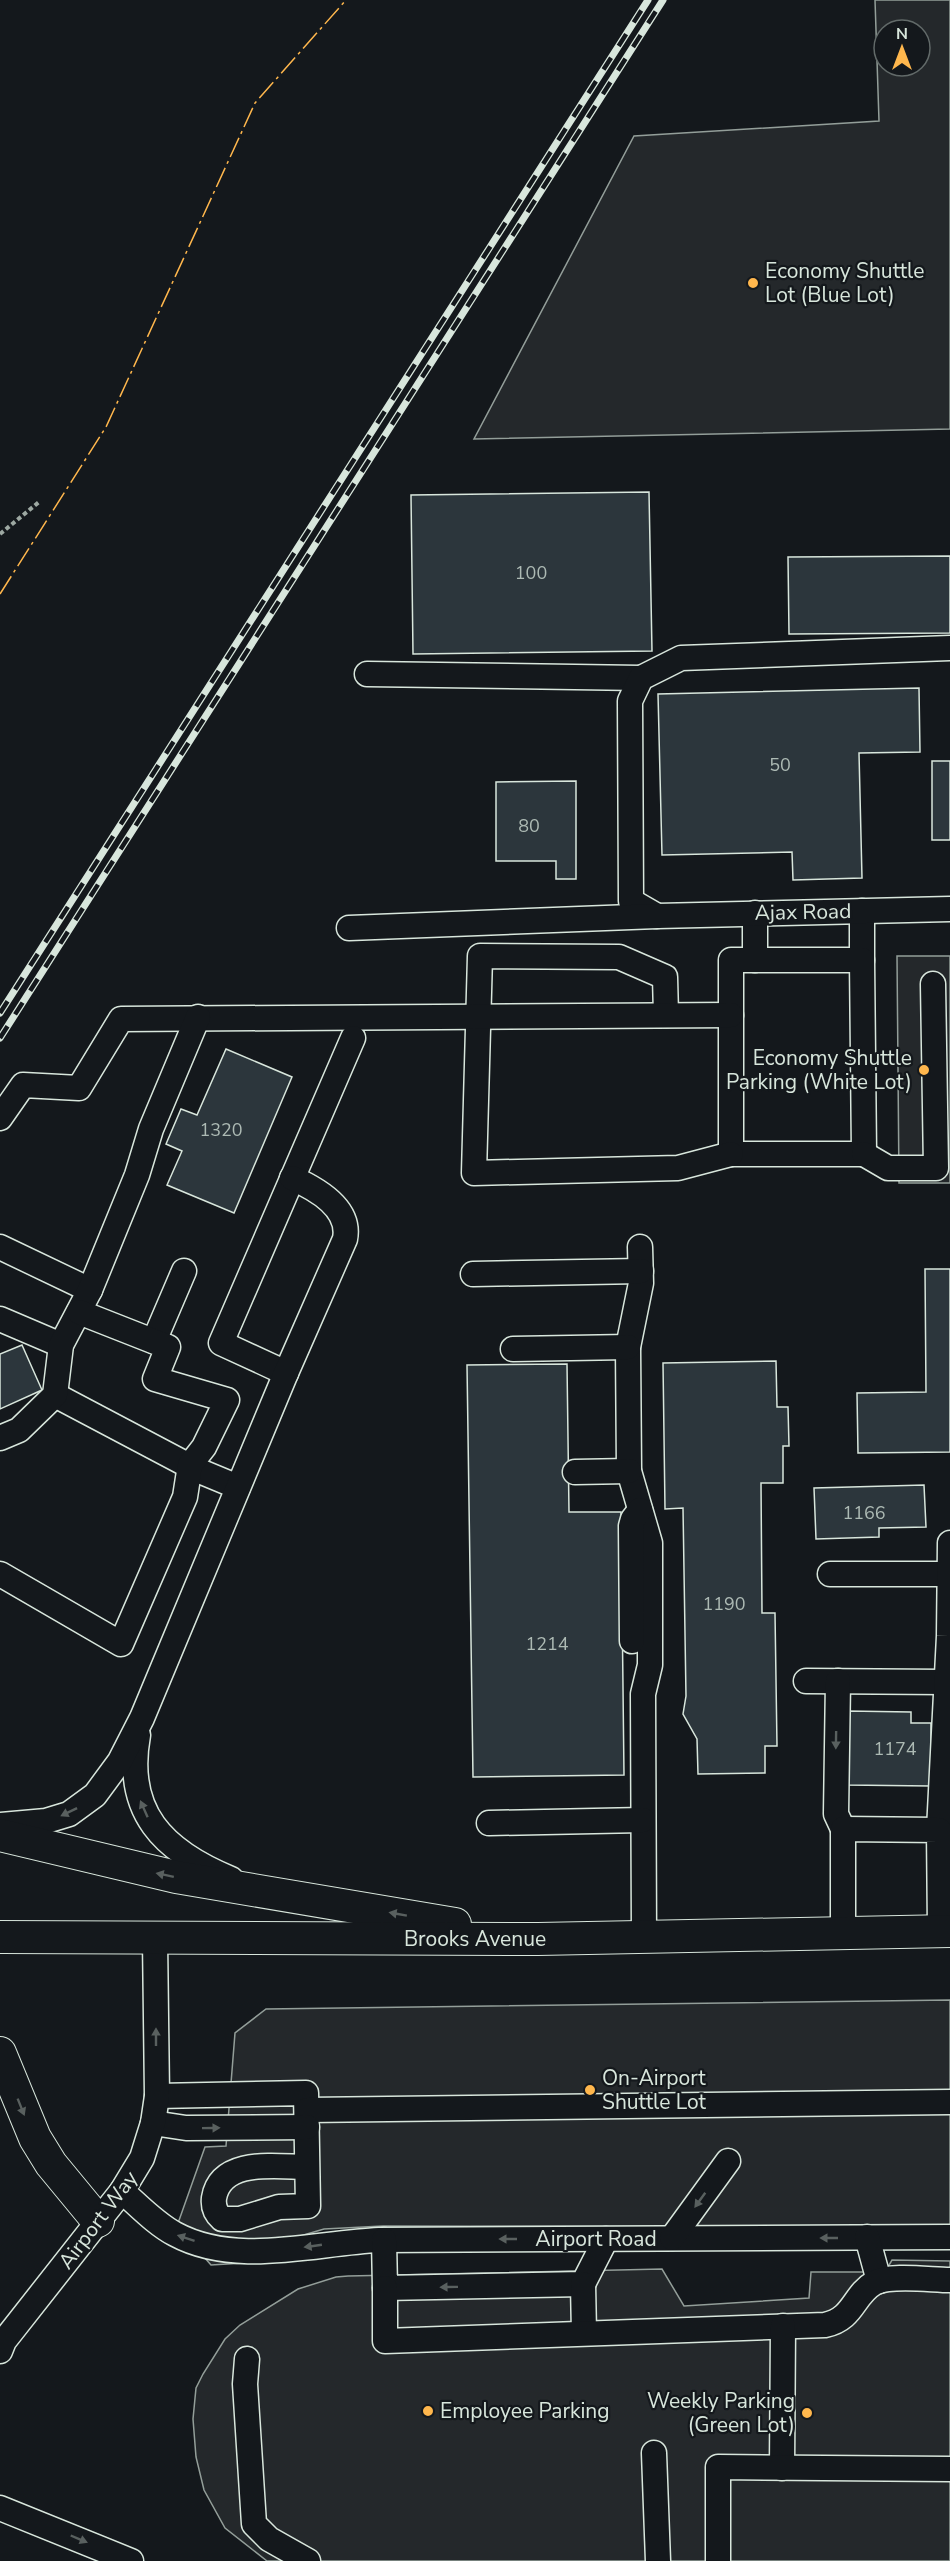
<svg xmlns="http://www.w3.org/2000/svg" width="950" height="2561" viewBox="0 0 950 2561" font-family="'Nunito Sans',sans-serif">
<rect width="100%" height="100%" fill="#14181c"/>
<g fill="#24282b" stroke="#939e99" stroke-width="1.5" fill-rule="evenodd">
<path d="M875,0h75v429l-476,10 160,-303 245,-15zM884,30h36v36h-36z"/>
<path d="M897,956h53v227h-51z"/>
<path d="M950,2000v227l-567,-1 -59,3 -34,10 -46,24 -33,2 -34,-39 28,-79 21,-1 9,-113 31,-24z"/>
<path d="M892,2260l58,1v300h-683l-42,-33 -21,-38 -8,-33 -3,-38 3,-31 7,-14 22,-35 15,-14 58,-36 38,-12 12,-1 314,-7 22,37 125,-8 2,-26h74z"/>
</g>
<g fill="#2c363c" stroke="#d8e6dc" stroke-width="1.5">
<path d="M649,492l3,159 -239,3 -2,-159z"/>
<path d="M950,556v77l-161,1 -1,-77z"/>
<path d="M919,688l1,64 -61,1 3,125 -69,2 -1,-28 -130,3 -4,-161z"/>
<rect x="932" y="761" width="18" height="79"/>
<path d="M576,781v98h-20v-18h-60v-79z"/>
<path d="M226,1049l66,28 -58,136 -67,-28 15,-34 -16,-7 15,-35 16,6z"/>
<path d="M925,1269h25v183l-92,1 -1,-60 69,-1z"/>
<path d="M22,1345l20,45 -42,19v-55z"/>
<path d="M776,1361l1,46h11l1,39h-6v37h-22l1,130h13l2,133h-12v27l-67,1 -1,-35 -14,-25 3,-18 -3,-188 -18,1 -2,-146z"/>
<path d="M567,1364l2,148h52l3,263 -151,2 -6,-412z"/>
<path d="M924,1485l2,42 -47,1v9l-63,2 -2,-51z"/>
<path d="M847,1711l64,1v11h20v63l-85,-1z"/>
</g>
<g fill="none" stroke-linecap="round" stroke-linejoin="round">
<g stroke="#d8e6dc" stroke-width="27">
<g id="minor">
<path d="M367,674l274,4"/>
<path d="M862,911v49"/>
<path d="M755,913v47"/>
<path d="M657,916l-26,-15 -1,-200 11,-23 40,-20 269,-10"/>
<path d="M349,928l308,-12 293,-7"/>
<path d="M731,960h131l2,194h-133z"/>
<path d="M666,1015l-1,-38 -46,-20 -139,-1 -6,217 204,-5 53,-14"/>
<path d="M0,1118l23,-33 56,3 42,-69 610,-4"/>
<path d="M864,1154l24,14h48l-3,-184"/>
<path d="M0,1247l90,43"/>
<path d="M640,1247l1,36 -13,64 1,124 21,72v122l-7,29 1,243"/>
<path d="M473,1274l168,-3"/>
<path d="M0,1319l61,26"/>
<path d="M154,1341l30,-70"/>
<path d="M513,1349l115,-2"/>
<path d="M286,1373l-65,-30 132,-305"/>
<path d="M55,1395l142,75 41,17"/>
<path d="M0,1438l19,-8 36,-35 6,-50 29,-55 47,-115 14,-46 47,-112"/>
<path d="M575,1472l54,-1"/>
<path d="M0,1574l121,70 64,-147 5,-32 14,-18 23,-47 -72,-21 13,-32 -89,-35"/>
<path d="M830,1574h119"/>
<path d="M632,1641l-1,-115 2,-7 7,-9"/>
<path d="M806,1681l141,1"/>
<path d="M838,1681l-2,133 7,15"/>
<path d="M138,1735c-14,77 25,116 93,144"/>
<path d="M489,1823l154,-3"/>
<path d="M0,1825l46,-4 23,-7 26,-19 25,-34 22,-43 144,-345 59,-134c6,-31 -28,-50 -53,-61"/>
<path d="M939,1830l10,-194 1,-93"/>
<path d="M843,1933v-104l96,1 1,101"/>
<path d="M157,2096l149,-3 2,113 -29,1 -39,12h-18c-7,-6 -9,-13 -8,-21 7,-41 64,-31 93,-31"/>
<path d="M307,2110l643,-8"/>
<path d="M153,2123l33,5 121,-1"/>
<path d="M122,2191c17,15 34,33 53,43 61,33 139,9 204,6l571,-3"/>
<path d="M867,2237l12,44"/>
<path d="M672,2238l56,-77"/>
<path d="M384,2240l1,48 198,-4 23,-45"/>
<path d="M583,2284l1,49"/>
<path d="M385,2288v53l440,-16c29,-6 28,-30 49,-42 16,-9 57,-3 76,-3"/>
<path d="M0,2351l4,-10 118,-150 20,-33 11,-35 4,-27 -2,-157"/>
<path d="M247,2359l-2,25 9,140 15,15 39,22"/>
<path d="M654,2453l4,108"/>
<path d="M782,2468l1,-142"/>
<path d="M0,2508l131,53"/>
<path d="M718,2561v-94l232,2"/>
</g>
</g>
<g stroke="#d8e6dc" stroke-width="34">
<g id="major">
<path d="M0,1835l176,42 279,47"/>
<path d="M0,1937l538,2 412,-8"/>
<path d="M0,2053l35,85 16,26 47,57"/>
</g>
</g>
<path stroke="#9da8a2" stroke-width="4" stroke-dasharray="4.5 3" stroke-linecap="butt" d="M0,534l39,-32"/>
<use href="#minor" stroke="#14181c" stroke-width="24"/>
<use href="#major" stroke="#14181c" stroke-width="32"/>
<g stroke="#d8e6dc" stroke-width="7">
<g id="rail">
<path d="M0,1013l648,-1013"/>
<path d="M0,1038l663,-1038"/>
</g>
</g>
<use href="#rail" stroke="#14181c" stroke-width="4.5" stroke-dasharray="14" stroke-linecap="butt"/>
<path stroke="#ffb74d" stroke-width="1.5" stroke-dasharray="21 4.5 3 4.5" stroke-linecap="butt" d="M0,594l106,-167 149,-324 91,-103"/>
</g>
<defs><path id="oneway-solid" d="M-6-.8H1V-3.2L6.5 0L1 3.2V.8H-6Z" transform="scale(1.5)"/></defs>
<g fill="#59605f">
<use href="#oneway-solid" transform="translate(836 1740) rotate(91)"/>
<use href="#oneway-solid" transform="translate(144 1809) rotate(-114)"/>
<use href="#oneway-solid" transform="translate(69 1812) rotate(154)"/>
<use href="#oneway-solid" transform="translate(165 1875) rotate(-168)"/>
<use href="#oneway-solid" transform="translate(398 1914) rotate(-170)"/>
<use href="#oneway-solid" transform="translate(156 2037) rotate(-90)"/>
<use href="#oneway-solid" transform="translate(21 2107) rotate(68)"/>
<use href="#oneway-solid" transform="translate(211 2128) rotate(-1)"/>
<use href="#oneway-solid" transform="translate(700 2200) rotate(126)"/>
<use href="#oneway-solid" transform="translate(186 2238) rotate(-162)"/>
<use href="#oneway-solid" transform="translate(829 2238) rotate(180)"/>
<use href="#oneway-solid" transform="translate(508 2239) rotate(180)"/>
<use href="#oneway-solid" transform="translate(313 2246) rotate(172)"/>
<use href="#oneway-solid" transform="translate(449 2287) rotate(179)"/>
<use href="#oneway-solid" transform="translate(79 2539) rotate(23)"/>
</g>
<g fill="#ffb74d" stroke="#14181c" stroke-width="2">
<circle cx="753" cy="283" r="6"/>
<circle cx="924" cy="1070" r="6"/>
<circle cx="590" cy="2090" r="6"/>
<circle cx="428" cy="2411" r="6"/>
<circle cx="807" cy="2413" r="6"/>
</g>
<g text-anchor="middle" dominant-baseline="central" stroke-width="4.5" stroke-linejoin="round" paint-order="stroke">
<g font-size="18" fill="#adbab4">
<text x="531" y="573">100</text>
<text x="780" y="765">50</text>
<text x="529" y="826">80</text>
<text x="221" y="1130">1320</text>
<text x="864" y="1513">1166</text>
<text x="724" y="1604">1190</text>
<text x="547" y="1644">1214</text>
<text x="895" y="1749">1174</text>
</g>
<g font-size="21" fill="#d8e6dc" stroke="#14181c" text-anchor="start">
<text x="765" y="271">Economy Shuttle<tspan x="765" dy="24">Lot (Blue Lot)</tspan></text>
<text x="912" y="1058" text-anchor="end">Economy Shuttle<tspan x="912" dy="24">Parking (White Lot)</tspan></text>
<text x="602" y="2078">On-Airport<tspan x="602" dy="24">Shuttle Lot</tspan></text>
<text x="795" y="2401" text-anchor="end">Weekly Parking<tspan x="795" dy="24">(Green Lot)</tspan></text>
<text x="440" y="2411">Employee Parking</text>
</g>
<g font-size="21" fill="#d8e6dc" stroke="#14181c">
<text transform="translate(803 912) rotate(-1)">Ajax Road</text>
<text x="475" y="1939">Brooks Avenue</text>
<text transform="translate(98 2220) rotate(-53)">Airport Way</text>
<text x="596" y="2239">Airport Road</text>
</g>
</g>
<g transform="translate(902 48)"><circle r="28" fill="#14181c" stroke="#626a69" stroke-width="1.5"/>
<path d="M0-4.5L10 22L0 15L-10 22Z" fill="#ffb74d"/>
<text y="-9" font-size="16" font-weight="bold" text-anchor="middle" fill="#d8e6dc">N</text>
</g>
</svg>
